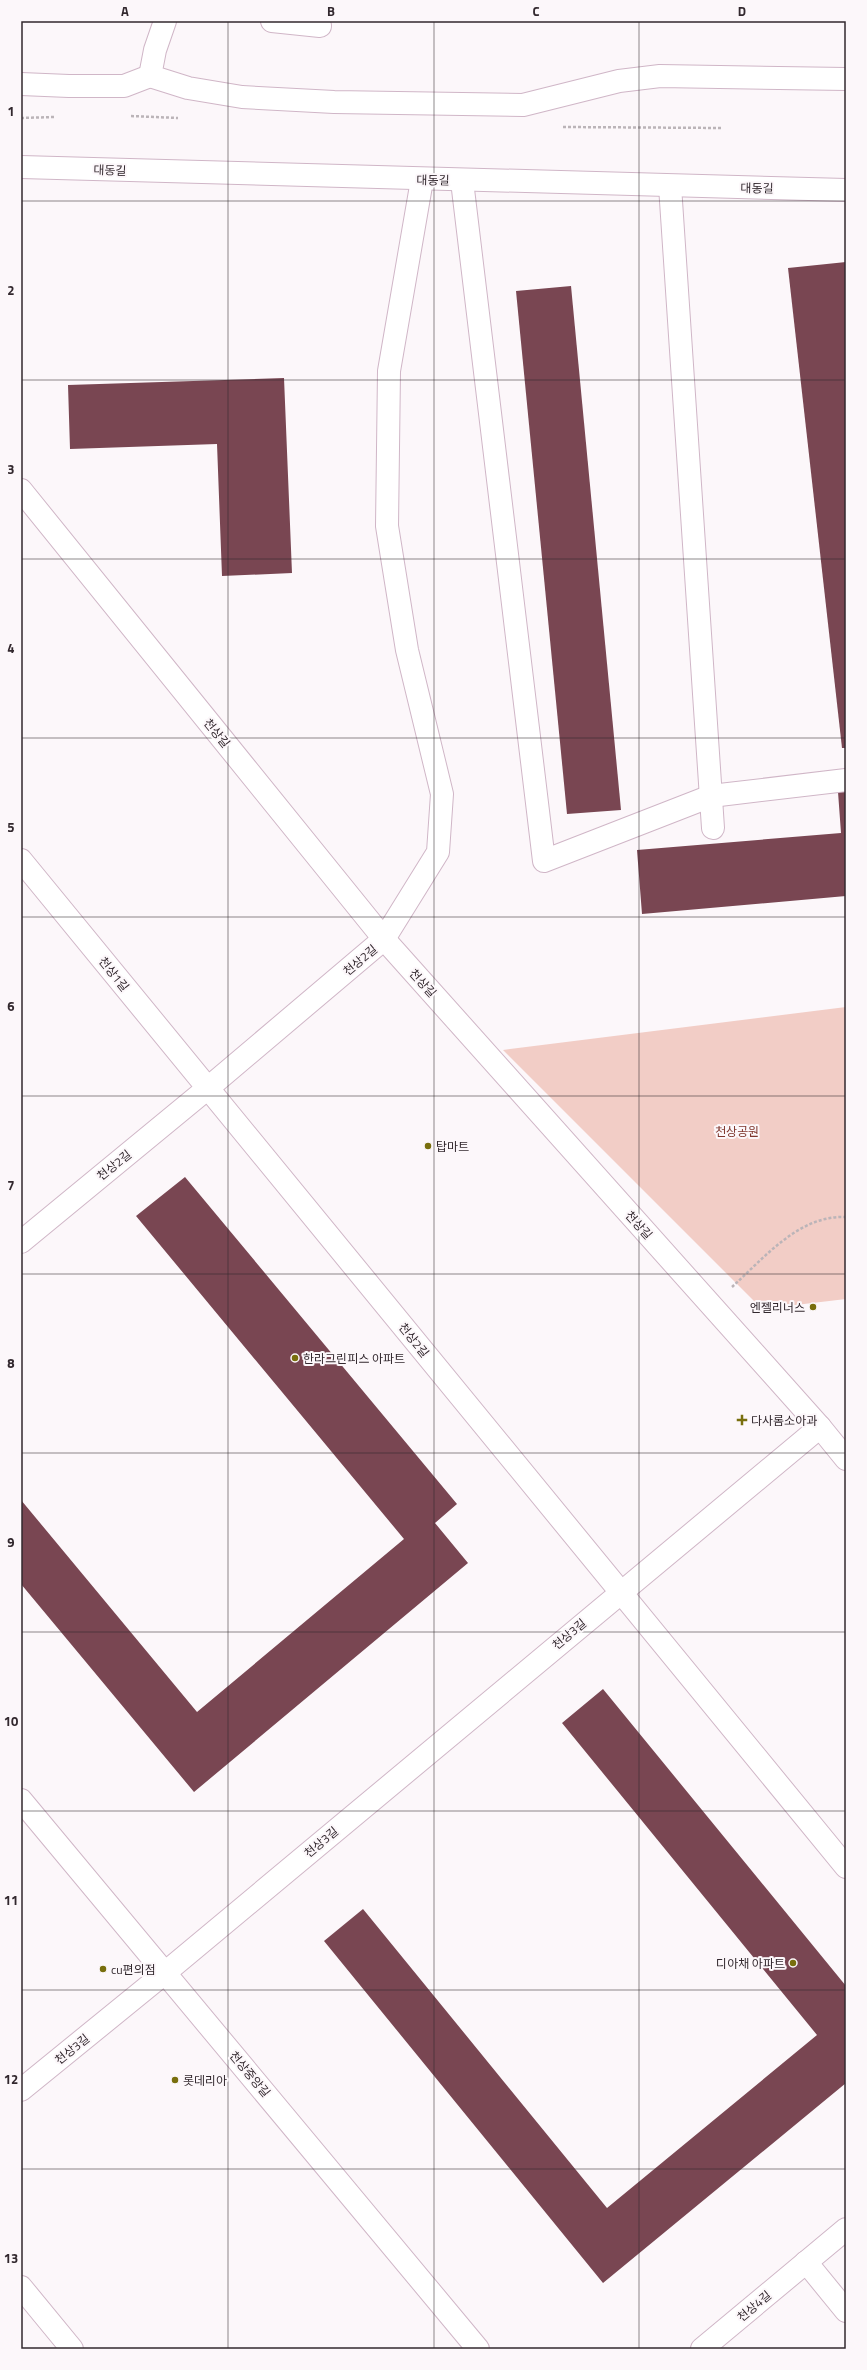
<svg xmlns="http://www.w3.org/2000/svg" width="867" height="2370" viewBox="0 0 867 2370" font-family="'Titillium Web','Noto Sans KR',sans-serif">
<rect width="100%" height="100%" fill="#fcf7fa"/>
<path fill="#f2cdc6" d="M846,1007v292l-84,10 -259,-259z"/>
<g fill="#794652">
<path d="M846,262v486h-4l-54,-480z"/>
<path d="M571,286l50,524 -54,4 -51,-523z"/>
<path d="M284,378l8,195 -70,3 -5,-132 -147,5 -2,-64z"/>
<path d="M846,791v105l-204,18 -5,-64 204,-17 -3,-41z"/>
<path d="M185,1177l272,327 -22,19 33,40 -274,229 -173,-208v-84l176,212 207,-173 -268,-323z"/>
<path d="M603,1689l243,297v97l-243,200 -279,-342 39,-32 244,299 210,-173 -255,-312z"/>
</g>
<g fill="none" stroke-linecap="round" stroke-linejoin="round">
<g stroke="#d0b6c7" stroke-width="24">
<g id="minor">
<path d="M165,21l-10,29 -5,26 38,12 54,9 92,5 189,3 96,-24 41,-5 186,3"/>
<path d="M272,21l48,5"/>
<path d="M21,84l48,2h55l26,-10"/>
<path d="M21,167l825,23"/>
<path d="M462,181l82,680 167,-65 135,-16"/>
<path d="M670,186l43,642"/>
<path d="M21,490l363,449 436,488 26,32"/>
<path d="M21,860l825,1007"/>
<path d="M21,1242l187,-154 176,-149 54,-87 4,-58 -35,-144 -20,-124 2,-155 33,-191"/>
<path d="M21,1800l457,549"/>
<path d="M21,2090l145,-118 654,-545"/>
<path d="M806,2262l40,49"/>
<path d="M21,2287l51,62"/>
<path d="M702,2349l144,-120"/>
</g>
</g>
<g stroke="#bbb4b8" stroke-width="2.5" stroke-dasharray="3 2" stroke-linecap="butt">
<path d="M131,116l47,2"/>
<path d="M21,118l33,-1"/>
<path d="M563,127l160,1"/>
<path d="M732,1287c33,-30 67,-72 114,-70"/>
</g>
<use href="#minor" stroke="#fff" stroke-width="22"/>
</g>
<path fill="none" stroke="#32282e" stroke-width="1" stroke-opacity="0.55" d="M228,21v2328M434,21v2328M639,21v2328M21,201h825M21,380h825M21,559h825M21,738h825M21,917h825M21,1096h825M21,1274h825M21,1453h825M21,1632h825M21,1811h825M21,1990h825M21,2169h825"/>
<g fill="#786e0d" stroke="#fcf7fa" stroke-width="1.5">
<circle cx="428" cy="1146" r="4"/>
<circle cx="813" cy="1307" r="4"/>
<circle cx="295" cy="1358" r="4"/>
<path d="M740 1414h4v4h4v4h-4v4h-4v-4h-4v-4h4z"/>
<circle cx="793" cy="1963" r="4"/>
<circle cx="103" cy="1969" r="4"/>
<circle cx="175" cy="2080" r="4"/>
</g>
<g text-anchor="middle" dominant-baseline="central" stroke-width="4" stroke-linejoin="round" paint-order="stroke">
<g font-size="12" fill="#32282e" stroke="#fcf7fa">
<text transform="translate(110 170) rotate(2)">대동길</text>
<text transform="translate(433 180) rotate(1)">대동길</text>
<text transform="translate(757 188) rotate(1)">대동길</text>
<text transform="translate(217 733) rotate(51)">천상길</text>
<text transform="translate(360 960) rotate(-40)">천상2길</text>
<text transform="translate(114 974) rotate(51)">천상1길</text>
<text transform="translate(423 983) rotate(48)">천상길</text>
<text transform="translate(114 1165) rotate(-39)">천상2길</text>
<text transform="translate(639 1225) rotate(48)">천상길</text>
<text transform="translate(414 1340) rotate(51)">천상2길</text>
<text transform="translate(569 1634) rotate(-40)">천상3길</text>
<text transform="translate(321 1842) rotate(-40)">천상3길</text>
<text transform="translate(72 2049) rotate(-39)">천상3길</text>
<text transform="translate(250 2074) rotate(50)">천상중앙길</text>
<text transform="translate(754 2306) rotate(-40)">천상4길</text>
</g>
<g font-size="12" fill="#7f372e" stroke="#fcf7fa">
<text x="737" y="1131">천상공원</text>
</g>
<g font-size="12" fill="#32282e" stroke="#fcf7fa" text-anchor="start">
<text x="436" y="1146">탑마트</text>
<text x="805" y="1307" text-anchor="end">엔젤리너스</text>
<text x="303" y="1358">한라그린피스 아파트</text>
<text x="751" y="1420">다사롬소아과</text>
<text x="785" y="1963" text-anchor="end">디아채 아파트</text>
<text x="111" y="1969">cu편의점</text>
<text x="183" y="2080">롯데리아</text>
</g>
</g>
<rect width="867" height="2370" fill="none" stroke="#fcf7fa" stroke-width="44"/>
<rect x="22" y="22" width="823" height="2326" fill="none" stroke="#32282e" stroke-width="1.5"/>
<g font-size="13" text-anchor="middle" font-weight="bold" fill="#32282e">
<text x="125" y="16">A</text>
<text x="331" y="16">B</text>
<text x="536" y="16">C</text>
<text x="742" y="16">D</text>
<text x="11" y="116">1</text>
<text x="11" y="295">2</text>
<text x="11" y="474">3</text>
<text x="11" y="653">4</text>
<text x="11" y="832">5</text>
<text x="11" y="1011">6</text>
<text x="11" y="1190">7</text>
<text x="11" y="1368">8</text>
<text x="11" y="1547">9</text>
<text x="11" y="1726">10</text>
<text x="11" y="1905">11</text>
<text x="11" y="2084">12</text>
<text x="11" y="2263">13</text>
</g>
</svg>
